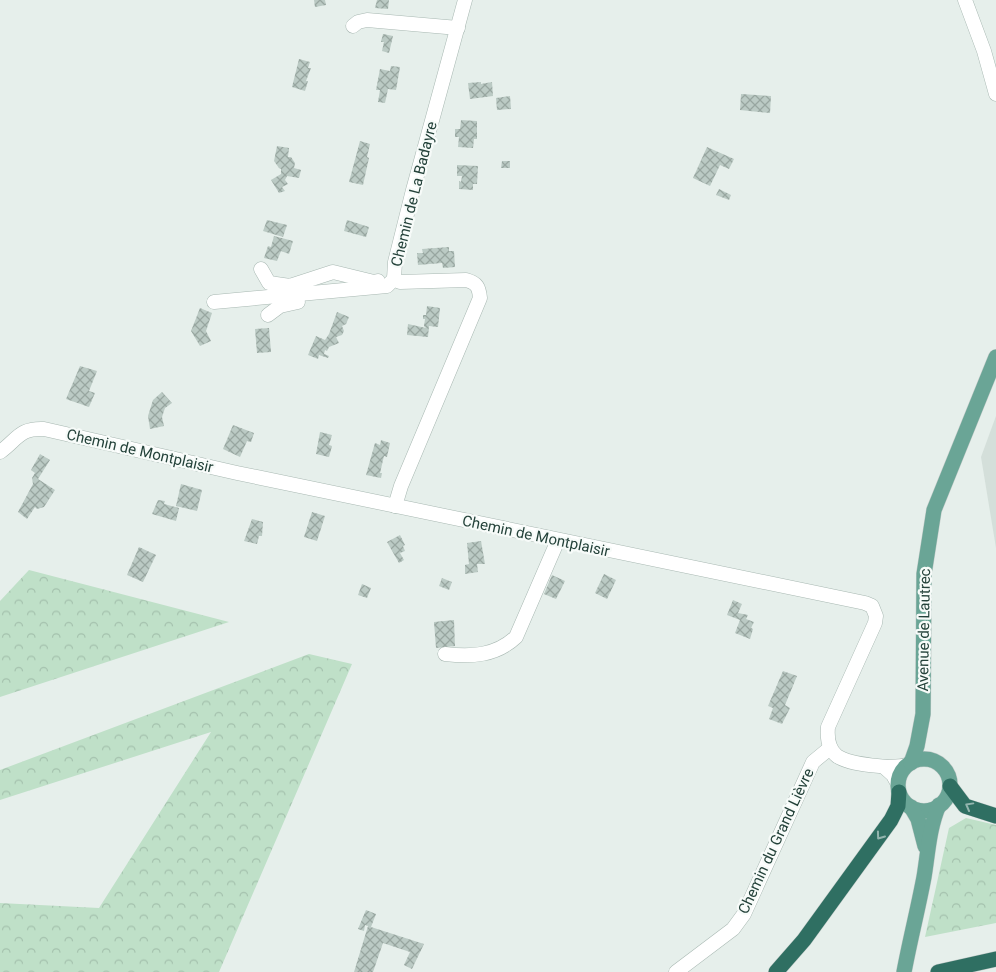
<svg xmlns="http://www.w3.org/2000/svg" width="996" height="972" viewBox="0 0 996 972" font-family="Roboto,sans-serif">
<defs>
<pattern id="forest-crowns" width="20" height="18" patternUnits="userSpaceOnUse" patternTransform="scale(1.25)"><rect width="20" height="18" fill="#bfe0c8"/><path d="M2 6a3 3 0 1 1 6 0M12 15a3 3 0 1 1 6 0" fill="none" stroke="#a4c1ad"/></pattern>
<pattern id="building-cross-hatch" width="8" height="8" patternUnits="userSpaceOnUse" patternTransform="scale(1.25)"><rect width="8" height="8" fill="#bbcac4"/><path d="M0 0l8 8M0 8l8-8" fill="none" stroke="#98a6a0"/></pattern>
</defs>
<rect width="100%" height="100%" fill="#e6efeb"/>
<path fill="#d4dfda" d="M996,416v132l-15,-91z"/>
<g fill="url(#forest-crowns)">
<path d="M29,570l200,52 -229,75v-96z"/>
<path d="M309,654l43,10 -133,308h-219v-69l99,5 112,-176 -211,68v-30z"/>
<path d="M966,818l30,7v98l-71,14 24,-109z"/>
</g>
<g fill="url(#building-cross-hatch)">
<path d="M314,0h11l1,5 -11,2z"/>
<path d="M377,0h12l-1,9 -13,-1z"/>
<path d="M383,34l10,2 -4,17 -7,-2 2,-9h-3z"/>
<path d="M299,59l11,3 -2,6h3l-5,13h2l-3,10 -13,-4z"/>
<path d="M391,66l9,1 -4,23 -8,-1 -3,14 -7,-1 2,-12h-4l4,-21 10,2z"/>
<path d="M481,82v2l11,-2 1,14 -23,3 -2,-16z"/>
<path d="M741,94l30,2 -1,17 -30,-3z"/>
<path d="M510,96l1,13 -14,1 -1,-12z"/>
<path d="M461,120l16,1v18h-3l-1,9 -15,-1 1,-10h-4v-8h5z"/>
<path d="M360,141l10,3 -3,13 2,1 -6,27 -14,-3z"/>
<path d="M277,146l12,2 -1,9h3l4,6 -1,5 7,2 -2,8 -12,-2 -2,4 3,4 -6,3 3,4 -6,2 -8,-13 10,-6v-5l-2,-1 -5,-7z"/>
<path d="M707,147l27,12 -5,10 -9,-4 -10,21 -17,-8z"/>
<path d="M502,161h8v7h-9z"/>
<path d="M457,165l21,1 -1,18h-4v6l-14,-1v-8l2,1 1,-6h-5z"/>
<path d="M719,189l12,6 -2,5 -13,-5z"/>
<path d="M267,220l20,5 -4,12 -20,-6z"/>
<path d="M347,220l22,7 -3,10 -22,-6z"/>
<path d="M274,236l19,5 -4,13 -8,-3 -4,10 -13,-3 4,-12 3,1z"/>
<path d="M449,247v4h5l1,16 -12,1 -1,-5 -24,2 -1,-12h6l-1,-4z"/>
<path d="M427,306l13,2 -2,19 -9,-1 -1,11 -21,-2 1,-11 18,4 -2,-2 1,-7h-2v-4h3z"/>
<path d="M200,308l12,5 -6,18 5,10 -11,5 -9,-15z"/>
<path d="M337,312l12,5 -3,7 -4,2 2,5 -2,4 -6,2 3,6 -10,4 -2,4 -2,-1 -1,4 5,2 -1,2 -9,-3 -1,4 -10,-4 8,-19 9,4 4,-6z"/>
<path d="M269,328l2,24 -14,1 -2,-24z"/>
<path d="M80,366l17,5 -8,20 6,2 -6,14 -23,-8z"/>
<path d="M162,392l10,11 -7,5 -3,9 2,9 -14,3 -2,-13 5,-16z"/>
<path d="M233,425l21,8 -3,9 -4,-1 -7,16 -17,-8z"/>
<path d="M320,432l12,3 -3,10 3,1 -3,11 -13,-3z"/>
<path d="M381,440l9,3 -3,14 -3,-1 -4,17h2l-1,5 -15,-3 9,-32 5,2z"/>
<path d="M40,454l10,6 -12,19 17,11 -11,17 -7,2 -2,-2 -8,12 -9,-7 15,-28 -1,-6 3,-5 -4,-3z"/>
<path d="M181,484l21,6 -5,21 -21,-5z"/>
<path d="M158,500l7,1 -1,3 15,4 -3,13 -24,-7z"/>
<path d="M312,512l13,4 -8,25 -13,-4z"/>
<path d="M252,519l11,3 -1,14h-3l-2,8 -13,-3z"/>
<path d="M400,535l5,10 -2,1 2,5 -5,2 4,7 -5,3 -12,-21z"/>
<path d="M481,541l4,23h-8l1,8 -13,2v-9l4,-1 -2,-21z"/>
<path d="M139,547l17,8 -13,27 -16,-7z"/>
<path d="M604,574l12,6 -9,19 -12,-6z"/>
<path d="M552,575l13,6 -9,18 -12,-5z"/>
<path d="M442,578l10,4 -3,8 -10,-4z"/>
<path d="M362,584l9,4 -4,10 -9,-3z"/>
<path d="M733,600l9,4 -4,9 10,2 -2,4 8,3 -3,6 2,1 -3,10 -15,-6 5,-13 -13,-5z"/>
<path d="M454,620l1,26 -19,2 -2,-26z"/>
<path d="M783,671l14,5 -12,29 5,3 -8,16 -13,-5 4,-11 -5,-2z"/>
<path d="M366,910l10,4 -5,13 53,17 -12,25 -8,-4 6,-13 -27,-9 -10,29h-19l14,-46 -3,-1 -1,6 -6,-2z"/>
</g>
<g fill="none" stroke-linecap="round" stroke-linejoin="round">
<g stroke="#a8b8b2" stroke-width="15">
<g id="minor">
<path d="M965,0l19,51 12,43"/>
<path d="M353,26l5,-4 9,-2 91,8"/>
<path d="M261,269l8,14 21,3 43,-14 41,10 4,-1"/>
<path d="M214,302l173,-16 7,-7"/>
<path d="M268,315l12,-9 18,-4"/>
<path d="M0,452c18,-13 19,-24 44,-23l193,44 628,130 7,3 4,10 -1,7 -47,104c-1,11 0,22 9,29 13,9 56,13 70,9"/>
<path d="M395,506l6,-20 79,-188c-1,-11 -3,-15 -14,-18l-66,2 -6,-3 1,-17 18,-72 52,-190"/>
<path d="M445,654c26,3 51,2 71,-17l42,-97"/>
<path d="M884,767l9,8 5,9"/>
<path d="M676,972l57,-43 11,-15 69,-152 17,-14"/>
</g>
</g>
<g stroke="#c2cac8" stroke-width="16">
<g id="major">
<circle cx="924" cy="785" r="26"/>
<path d="M911,763l6,-17 6,-32 1,-140 10,-64 62,-153"/>
<path d="M911,807l7,12 7,27"/>
<path d="M904,972c6,-32 14,-63 20,-95 4,-24 5,-49 15,-72"/>
</g>
</g>
<g stroke="#c2cac8" stroke-width="16">
<g id="highway">
<path d="M950,786l15,20 31,10"/>
<path d="M776,972l28,-32 87,-120 7,-14 1,-14"/>
<path d="M938,972l58,-13"/>
</g>
</g>
<use href="#minor" stroke="#fff" stroke-width="14"/>
<use href="#major" stroke="#6aa596" stroke-width="15"/>
<use href="#highway" stroke="#2f6f62" stroke-width="15"/>
</g>
<defs><path id="oneway-chevron" d="M-2-3.5L2.5 0L-2 3.5" fill="none" stroke-width="1.6" stroke-linecap="round" stroke-linejoin="round" transform="scale(1.25)"/></defs>
<g stroke="#93b5ae">
<use href="#oneway-chevron" transform="translate(969 806) rotate(-151)"/>
<use href="#oneway-chevron" transform="translate(880 836) rotate(126)"/>
</g>
<g text-anchor="middle" dominant-baseline="central" stroke-width="4.5" stroke-linejoin="round" paint-order="stroke">
<g font-size="15" fill="#24423a" stroke="#f7fbf9">
<text transform="translate(414 194) rotate(-76)">Chemin de La Badayre</text>
<text transform="translate(140 451) rotate(13)">Chemin de Montplaisir</text>
<text transform="translate(536 536) rotate(12)">Chemin de Montplaisir</text>
<text transform="translate(924 630) rotate(-89)">Avenue de Lautrec</text>
<text transform="translate(776 841) rotate(-65)">Chemin du Grand Lièvre</text>
</g>
</g>
</svg>
